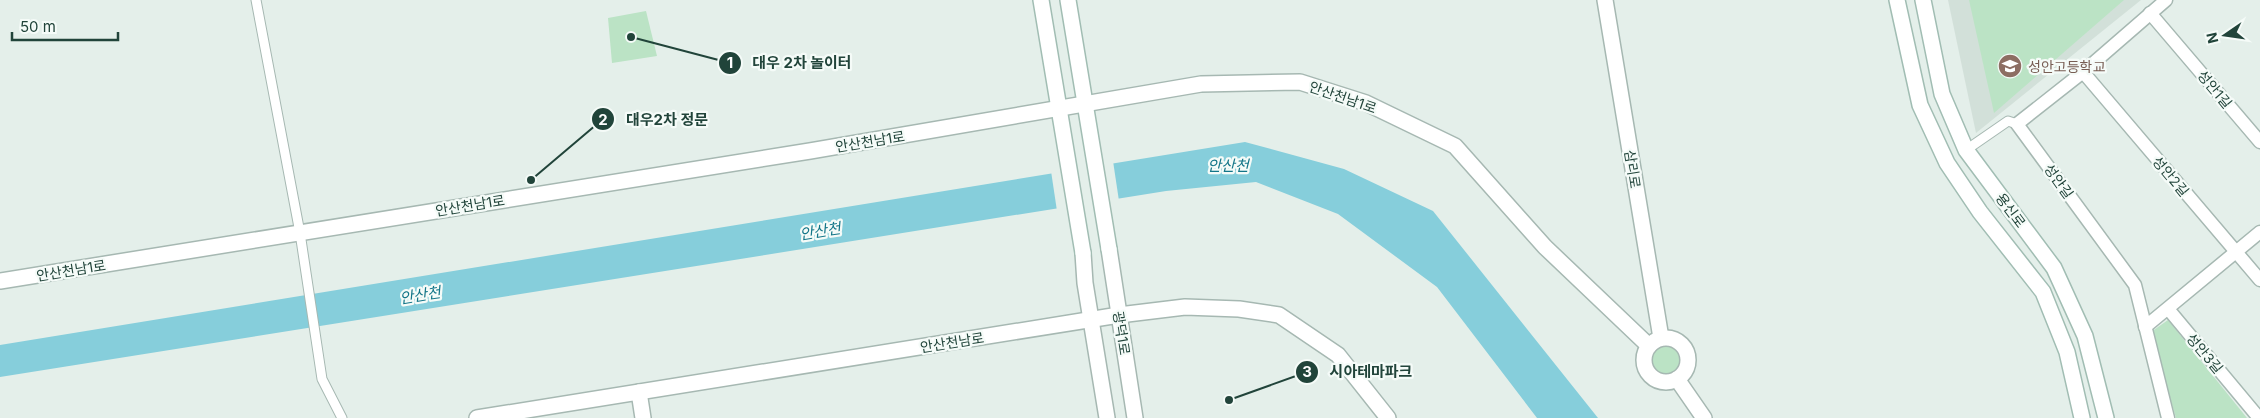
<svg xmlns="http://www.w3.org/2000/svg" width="2260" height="418" viewBox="0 0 2260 418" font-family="Inter,'Noto Sans KR',sans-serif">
<rect width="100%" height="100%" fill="#e4efea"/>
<path fill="#d2e0d9" d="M1948,0h193l-165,133z"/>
<g fill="#bbe3c5">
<path d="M1969,0h155l-130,113z"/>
<path d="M646,11l11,45 -45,7 -4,-45z"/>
<path d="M2168,320l79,98h-71l-25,-86z"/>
<circle cx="1666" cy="360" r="14"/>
</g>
<path fill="#86cedb" d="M1245,142l99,27 89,42 165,207h-61l-100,-131 -99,-73 -82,-32 -90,9 -1166,186v-32z"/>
<path fill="#e4efea" d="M1113,161l6,40 -62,10 -6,-40z"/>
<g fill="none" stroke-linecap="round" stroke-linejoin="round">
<g stroke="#a6b8b2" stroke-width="11">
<g id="pedestrian">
<path d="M256,0l44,233 22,146 20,39"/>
<path d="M1966,150l42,-29 9,3"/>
</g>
</g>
<g stroke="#a6b8b2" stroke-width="15">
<g id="minor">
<path d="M2166,0l-83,72 -66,52 118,161 33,133"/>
<path d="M2150,13l110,129"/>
<path d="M2083,72l177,208"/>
<path d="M2169,310l90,108"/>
<path d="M2145,327l115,-95"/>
</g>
</g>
<g stroke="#a6b8b2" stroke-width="18">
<g id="tertiary">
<path d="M1605,0l56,338"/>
<path d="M1109,249l26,169"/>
<path d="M1083,253l2,30 22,135"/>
<path d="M0,281l810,-130 391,-67 99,-2 66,21 89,43 90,101 104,99"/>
<circle cx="1666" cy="360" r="22"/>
<path d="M1677,379l27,39"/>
<path d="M639,392l4,26"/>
<path d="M477,418l642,-103 66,-8 54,2 40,6 59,40 50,63"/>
</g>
</g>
<g stroke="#a1bdb3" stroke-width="18">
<g id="secondary">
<path d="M1041,0l42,253"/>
<path d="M1068,0l41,249"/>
<path d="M1897,0l23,105 27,58 33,49 63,80 24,60 15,66"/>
<path d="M1923,0l19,94 24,56 88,118 31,68 21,82"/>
</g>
</g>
<use href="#pedestrian" stroke="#fff" stroke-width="9"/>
<use href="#minor" stroke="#fff" stroke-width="12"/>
<use href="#tertiary" stroke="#fff" stroke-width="15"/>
<use href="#secondary" stroke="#fff" stroke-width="15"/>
</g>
<defs>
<g id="school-disc" transform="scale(1.25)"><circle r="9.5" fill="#8d6e63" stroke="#f5fbf8"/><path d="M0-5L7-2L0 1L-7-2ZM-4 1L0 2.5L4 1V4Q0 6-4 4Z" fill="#fff"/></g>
</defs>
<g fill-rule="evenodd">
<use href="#school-disc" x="2010" y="66"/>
</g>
<g text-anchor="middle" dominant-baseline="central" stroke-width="4.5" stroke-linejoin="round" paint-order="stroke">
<g font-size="14" fill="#785e54" stroke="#f5fbf8" text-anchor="start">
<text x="2028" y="66">성안고등학교</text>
</g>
<g font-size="14" fill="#21443a" stroke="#f5fbf8">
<text transform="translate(2215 89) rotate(50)">성안1길</text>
<text transform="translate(1343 97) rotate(19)">안산천남1로</text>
<text transform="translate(870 141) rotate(-9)">안산천남1로</text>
<text transform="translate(1633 169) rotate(81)">삼리로</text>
<text transform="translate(2171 176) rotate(50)">성안2길</text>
<text transform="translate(2059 181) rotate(54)">성안길</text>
<text transform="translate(470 205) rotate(-9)">안산천남1로</text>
<text transform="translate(2011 210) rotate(53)">용신로</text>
<text transform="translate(71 270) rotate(-9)">안산천남1로</text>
<text transform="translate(1122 333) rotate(81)">광덕1로</text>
<text transform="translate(952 342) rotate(-9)">안산천남로</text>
<text transform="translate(2205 353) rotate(50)">성안3길</text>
</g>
<g font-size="15" font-style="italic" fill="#127588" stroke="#f5fbf8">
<text x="1228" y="165">안산천</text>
<text transform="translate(820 231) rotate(-9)">안산천</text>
<text transform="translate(420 295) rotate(-9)">안산천</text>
</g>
</g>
<path fill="none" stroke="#21443a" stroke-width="2" d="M631 37L730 63M531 180L603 119M1229 400L1307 372"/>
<g fill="#21443a" stroke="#f5fbf8" stroke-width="2">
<circle cx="631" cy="37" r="5"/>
<circle cx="531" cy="180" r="5"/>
<circle cx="1229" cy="400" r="5"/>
<circle cx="730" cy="63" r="12"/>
<circle cx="603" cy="119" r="12"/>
<circle cx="1307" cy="372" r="12"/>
</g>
<g font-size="15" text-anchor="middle" font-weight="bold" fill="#fff">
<text x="730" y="68">1</text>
<text x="603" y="125">2</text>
<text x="1307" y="377">3</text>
</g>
<g font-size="15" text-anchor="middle" font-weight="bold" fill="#21443a" stroke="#f5fbf8" stroke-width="4.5" stroke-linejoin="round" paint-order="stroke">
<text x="802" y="68">대우 2차 놀이터</text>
<text x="667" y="125">대우2차 정문</text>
<text x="1371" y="377">시아테마파크</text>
</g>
<g transform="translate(2225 35) rotate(257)" stroke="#f5fbf8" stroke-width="4" paint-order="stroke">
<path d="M0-4L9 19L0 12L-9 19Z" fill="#21443a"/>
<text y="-8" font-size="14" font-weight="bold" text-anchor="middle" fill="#21443a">N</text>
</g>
<path d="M12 32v8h106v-8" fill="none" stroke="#21443a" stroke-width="2.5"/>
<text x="20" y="32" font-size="15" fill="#21443a" stroke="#f5fbf8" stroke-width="4" paint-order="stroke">50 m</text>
</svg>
